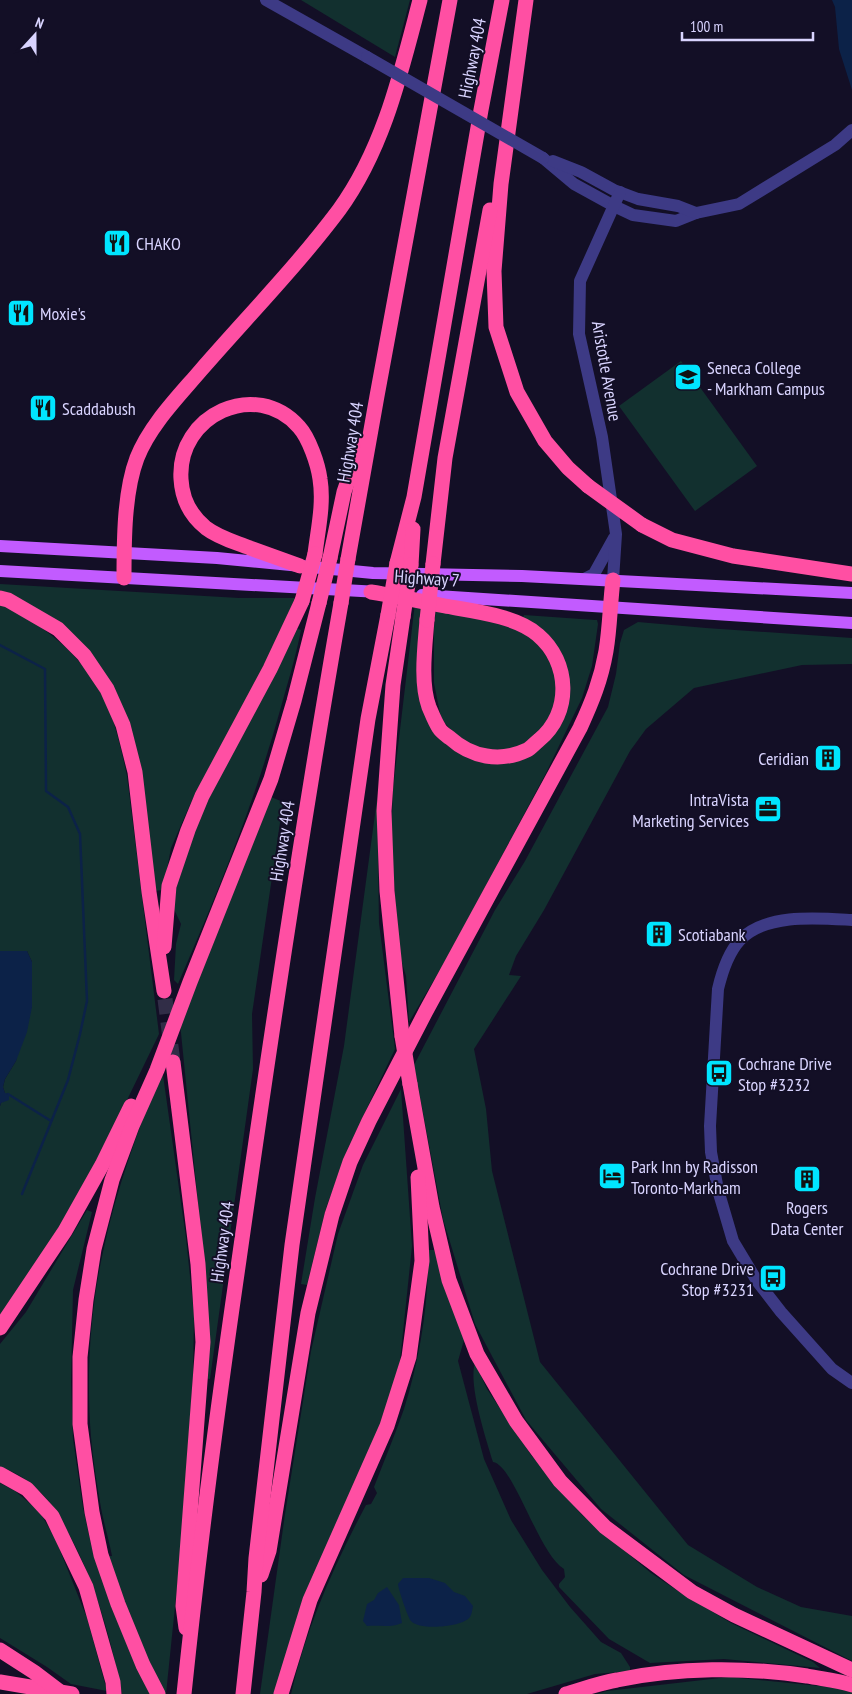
<svg xmlns="http://www.w3.org/2000/svg" width="852" height="1694" viewBox="0 0 852 1694" font-family="'PT Sans Narrow',sans-serif">
<rect width="100%" height="100%" fill="#130f26"/>
<g fill="#12302f">
<path d="M301,0h109l-15,57z"/>
<path d="M681,361l76,105 -62,45 -76,-105z"/>
<path d="M0,584l239,14h56l-19,45 -84,157 -21,48 -8,42 -9,1 -23,-160 -52,-90 -77,-49 -2,-2z"/>
<path d="M415,603l10,1 5,120 17,21 19,11 74,-10 27,-74 -45,-52 2,-5 71,5h2l1,4 -6,42 -10,32 -36,75 -96,180 -41,69 -3,-46 -7,-23 -8,-112 2,-52z"/>
<path d="M0,604c8,3 16,8 24,13 36,20 68,52 85,92 8,21 13,44 18,67l32,258 -47,97 -39,73 -54,89 -19,25v-212l5,-13 -2,-6 2,-8 11,-18 15,-85 1,-14 -5,-11h-27z"/>
<path d="M436,608l77,20 21,10 21,31 4,21 -7,24 -14,20 -15,10 -13,5 -21,1 -15,-3 -16,-8 -17,-21 -7,-35v-55z"/>
<path d="M638,622l68,6 146,10v26l-50,1 -108,23 -48,41 -16,22 -86,159 -28,46 -7,19 12,1 -47,73 12,60 6,62 48,191 148,183 69,42 44,20 51,9v45l-168,-86 -83,-66 -75,-89 -51,-96 -32,-105 -29,-154 81,-155 30,-49 83,-154 8,-33 4,-31 4,-13z"/>
<path d="M295,628l6,2c-5,26 -13,52 -20,77 -26,95 -64,187 -103,277l-4,-4 2,-36 5,-20 -9,-19 9,-44 21,-55z"/>
<path d="M271,797l12,5 -31,212 1,55 -43,310 -6,-1v-115l-24,-240z"/>
<path d="M377,799l2,124 16,126 -47,99 -22,60 -19,77 -6,-1 14,-86 29,-152z"/>
<path d="M162,1068l24,170 8,77 -1,61 -13,182 -14,136h-44c-11,-55 -26,-110 -53,-160 -5,-8 -9,-19 -15,-26 -13,-18 -33,-35 -54,-41v-123l26,-32 61,-102 5,2 -19,78 -2,92 2,57 10,69 11,49 18,-1c-3,-16 -8,-32 -11,-48 -4,-23 -8,-48 -10,-71 -5,-61 -1,-126 12,-185 13,-63 36,-124 59,-184z"/>
<path d="M401,1089l11,157 -12,115 -20,69 -104,264h-16l25,-180 26,-163 27,-117 25,-69z"/>
<path d="M428,1250h6l30,90 -6,21 26,98 27,61 31,50 28,37 31,35 20,11 9,14v4l-35,3 -68,20h-236c15,-66 43,-129 75,-189l5,-1 6,-11 -3,-6c10,-26 21,-52 30,-78 16,-51 25,-106 24,-159z"/>
<path d="M475,1363l12,26 44,66 51,60 69,58 27,18 53,32 82,39 7,6 -96,-9 -74,4 -41,-24 -50,-52v-3l6,-7 -1,-8c-26,-16 -50,-104 -71,-107 -7,-23 -25,-78 -18,-99z"/>
<path d="M0,1483l15,8 24,20 16,27 32,80 20,73 -36,-7 -24,-17 -47,-29z"/>
<path d="M729,1677l110,11 13,4v2h-255l10,-3z"/>
</g>
<g fill="#0c2248">
<path d="M832,0h20v90l-13,-41 -4,-42z"/>
<path d="M0,951h27l5,11v45l-5,25 -11,29 -11,18 -2,8 2,6 4,1v6l-8,3 -1,3z"/>
<path d="M403,1578h26l16,5 9,9 11,4 8,10c-1,4 -1,8 -3,11 -7,10 -51,14 -59,4 -3,-3 -13,-33 -13,-37z"/>
<path d="M387,1587l12,18 3,18c-11,5 -22,2 -35,3l-4,-5 4,-17 7,-4 4,-7z"/>
</g>
<g fill="none" stroke-linecap="round" stroke-linejoin="round">
<g stroke="#0c2248" stroke-width="2.5">
<path d="M0,645l45,24 1,122 22,16 12,27 7,167 -7,33 -12,46 -46,114"/>
<path d="M8,1094l43,27"/>
</g>
<path stroke="#312d47" stroke-width="15" stroke-dasharray="15 8" stroke-linecap="butt" d="M165,999l8,63"/>
<g stroke="#3d3a85" stroke-width="12">
<path d="M266,0l101,57"/>
<path d="M543,158l31,26 40,22 19,9 43,6 20,-8 43,-9 96,-59 17,-15"/>
<path d="M553,161l28,11 33,18 24,9 40,7 18,7"/>
<path d="M584,579l10,-5 20,-36"/>
<path d="M613,580l3,-46 -14,-97 -23,-103 1,-53 40,-89"/>
<path d="M852,920c-34,-2 -86,-7 -112,20 -12,13 -18,32 -22,49l-8,137 1,26 7,38 15,51 24,40 24,31 51,57 20,14"/>
</g>
<g stroke="#c25bff" stroke-width="12">
<path d="M0,546l217,12 156,15 149,3 330,17"/>
<path d="M0,571l379,21"/>
<path d="M422,595l430,28"/>
</g>
<g stroke="#ff4fa3" stroke-width="15">
<path d="M526,0l-25,184 -7,87 2,56 21,65 28,49 23,27 20,18"/>
<path d="M642,525l30,15 61,16 119,18"/>
<path d="M330,558l14,-66 17,-49"/>
<path d="M348,559l29,-163 73,-396"/>
<path d="M397,563l17,-66 67,-387 21,-110"/>
<path d="M433,564l12,-106 45,-248"/>
<path d="M411,565l2,-36"/>
<path d="M300,566c-17,-6 -33,-12 -50,-18 -15,-6 -31,-10 -44,-20 -16,-13 -24,-29 -25,-49 -4,-64 75,-101 118,-52 10,11 19,37 21,52 4,25 -2,50 -5,75"/>
<path d="M124,578c0,-36 0,-86 13,-120 13,-33 41,-61 64,-88 46,-53 96,-104 138,-160 45,-62 62,-138 81,-210"/>
<path d="M371,592c24,4 49,9 74,14 28,5 72,10 93,29 32,27 34,78 1,105 -4,3 -8,8 -12,10 -27,13 -56,7 -77,-12 -4,-3 -9,-6 -11,-10 -4,-6 -7,-14 -10,-21 -9,-24 -4,-61 -2,-87"/>
<path d="M0,598l8,2 50,29 26,26 23,34 16,36 12,47 14,120 15,99"/>
<path d="M164,947l5,-61 19,-56 14,-34 68,-127 32,-68"/>
<path d="M402,1036l-15,-145 -3,-80 9,-126 10,-68"/>
<path d="M173,1062l25,202 5,78 -20,264 3,22"/>
<path d="M410,1084l22,123 17,73 28,74 39,67 44,60 45,46 87,65 42,23 118,55"/>
<path d="M0,1328l65,-97 37,-66 29,-59"/>
<path d="M0,1474l27,15 25,27 34,71 27,95 1,12"/>
<path d="M261,1575l8,-24 39,-238 24,-98 18,-53 19,-41 57,-110 154,-283c12,-26 21,-48 26,-77 4,-24 4,-47 7,-71"/>
<path d="M0,1682l72,12"/>
<path d="M158,1694l-15,-29 -25,-61 -17,-49 -9,-43 -12,-88v-67l6,-57 8,-51 18,-69 20,-54 25,-56 33,-88 81,-203 23,-78 25,-98"/>
<path d="M184,1694c15,-145 34,-290 55,-434 31,-220 64,-439 102,-657"/>
<path d="M243,1694l11,-102 2,-34 36,-313 76,-526 20,-104"/>
<path d="M281,1694l29,-94 77,-174 22,-69 13,-96 -4,-84"/>
<path d="M566,1694c17,-5 34,-11 51,-14 60,-13 130,-13 190,-4 15,3 30,4 45,9"/>
</g>
<path stroke="#3d3a85" stroke-width="12" d="M367,57l176,101"/>
<g stroke="#ff4fa3" stroke-width="15">
<path d="M588,486l54,39"/>
<path d="M302,601l13,-47"/>
<path d="M319,603l11,-45"/>
<path d="M341,603l7,-44"/>
<path d="M388,615l9,-52"/>
<path d="M403,617l8,-52"/>
<path d="M427,620l6,-56"/>
<path d="M402,1036l8,48"/>
<path d="M0,1650l34,22 29,22"/>
</g>
</g>
<defs>
<g id="restaurant-square" transform="scale(1.4375)"><rect x="-9" y="-9" width="18" height="18" rx="4" fill="#00e5ff" stroke="#130f26"/><path d="M-5-6h1v4h1v-4h1v4h1v-4h1v5L-1.5 .5V6h-2V.5L-5-1ZM5-6V6H3V1.5H1.5Q1.5-4 5-6Z" fill="#111"/></g>
<g id="university-square" transform="scale(1.4375)"><rect x="-9" y="-9" width="18" height="18" rx="4" fill="#00e5ff" stroke="#130f26"/><path d="M0-5L7-2L0 1L-7-2ZM-4 1L0 2.5L4 1V4Q0 6-4 4Z" fill="#111"/></g>
<g id="building-square" transform="scale(1.4375)"><rect x="-9" y="-9" width="18" height="18" rx="4" fill="#00e5ff" stroke="#130f26"/><path d="M-4-6H4V6H1V3H-1V6H-4ZM-2.5-4.3h1.7v1.8h-1.7ZM.8-4.3h1.7v1.8H.8ZM-2.5-1h1.7V.8h-1.7ZM.8-1h1.7V.8H.8Z" fill="#111"/></g>
<g id="office-square" transform="scale(1.4375)"><rect x="-9" y="-9" width="18" height="18" rx="4" fill="#00e5ff" stroke="#130f26"/><path d="M-6-3h4V-5.5h4V-3h4V5H-6ZM-1-4.5V-3h2v-1.5ZM-6 0V1H6V0Z" fill="#111"/></g>
<g id="bus-square" transform="scale(1.4375)"><rect x="-9" y="-9" width="18" height="18" rx="4" fill="#00e5ff" stroke="#130f26"/><path d="M-5-6H5V4H4V6H2V4H-2V6H-4V4H-5ZM-3.5-4V0h7V-4ZM-3.5 1.2v1.5H-2V1.2ZM2 1.2v1.5H3.5V1.2Z" fill="#111"/></g>
<g id="hotel-square" transform="scale(1.4375)"><rect x="-9" y="-9" width="18" height="18" rx="4" fill="#00e5ff" stroke="#130f26"/><path d="M-6-4.5h1.5V1H6V5H4.5V3h-9V5H-6ZM-4 0a1.8 1.8 0 1 1 3.6 0ZM.5 0V-2.5h3Q6-2.5 6 0Z" fill="#111"/></g>
</defs>
<g fill-rule="evenodd">
<use href="#restaurant-square" x="117" y="243"/>
<use href="#restaurant-square" x="21" y="313"/>
<use href="#university-square" x="688" y="377"/>
<use href="#restaurant-square" x="43" y="408"/>
<use href="#building-square" x="828" y="758"/>
<use href="#office-square" x="768" y="809"/>
<use href="#building-square" x="659" y="934"/>
<use href="#bus-square" x="719" y="1073"/>
<use href="#hotel-square" x="612" y="1176"/>
<use href="#building-square" x="807" y="1179"/>
<use href="#bus-square" x="773" y="1278"/>
</g>
<g text-anchor="middle" dominant-baseline="central" stroke-width="4" stroke-linejoin="round" paint-order="stroke">
<g font-size="18" fill="#d9d4ff" stroke="#130f26">
<text transform="translate(472 58) rotate(-79)">Highway 404</text>
<text transform="translate(607 371) rotate(80)">Aristotle Avenue</text>
<text transform="translate(350 442) rotate(-80)">Highway 404</text>
<text transform="translate(427 578) rotate(4)">Highway 7</text>
<text transform="translate(282 841) rotate(-81)">Highway 404</text>
<text transform="translate(222 1242) rotate(-82)">Highway 404</text>
</g>
<g font-size="18" fill="#d9d4ff" stroke="#130f26" text-anchor="start">
<text x="136" y="243">CHAKO</text>
<text x="40" y="313">Moxie's</text>
<text x="707" y="367">Seneca College<tspan x="707" dy="21">- Markham Campus</tspan></text>
<text x="62" y="408">Scaddabush</text>
<text x="809" y="758" text-anchor="end">Ceridian</text>
<text x="749" y="799" text-anchor="end">IntraVista<tspan x="749" dy="21">Marketing Services</tspan></text>
<text x="678" y="934">Scotiabank</text>
<text x="738" y="1063">Cochrane Drive<tspan x="738" dy="21">Stop #3232</tspan></text>
<text x="631" y="1166">Park Inn by Radisson<tspan x="631" dy="21">Toronto-Markham</tspan></text>
<text x="807" y="1207" text-anchor="middle">Rogers<tspan x="807" dy="21">Data Center</tspan></text>
<text x="754" y="1268" text-anchor="end">Cochrane Drive<tspan x="754" dy="21">Stop #3231</tspan></text>
</g>
</g>
<g transform="translate(35 35) rotate(21)" stroke="#130f26" stroke-width="4" paint-order="stroke">
<path d="M0-4L9 19L0 12L-9 19Z" fill="#d9d4ff"/>
<text y="-8" font-size="14" font-weight="bold" text-anchor="middle" fill="#d9d4ff">N</text>
</g>
<path d="M682 32v8h131v-8" fill="none" stroke="#d9d4ff" stroke-width="2.5"/>
<text x="690" y="32" font-size="15" fill="#d9d4ff" stroke="#130f26" stroke-width="4" paint-order="stroke">100 m</text>
</svg>
